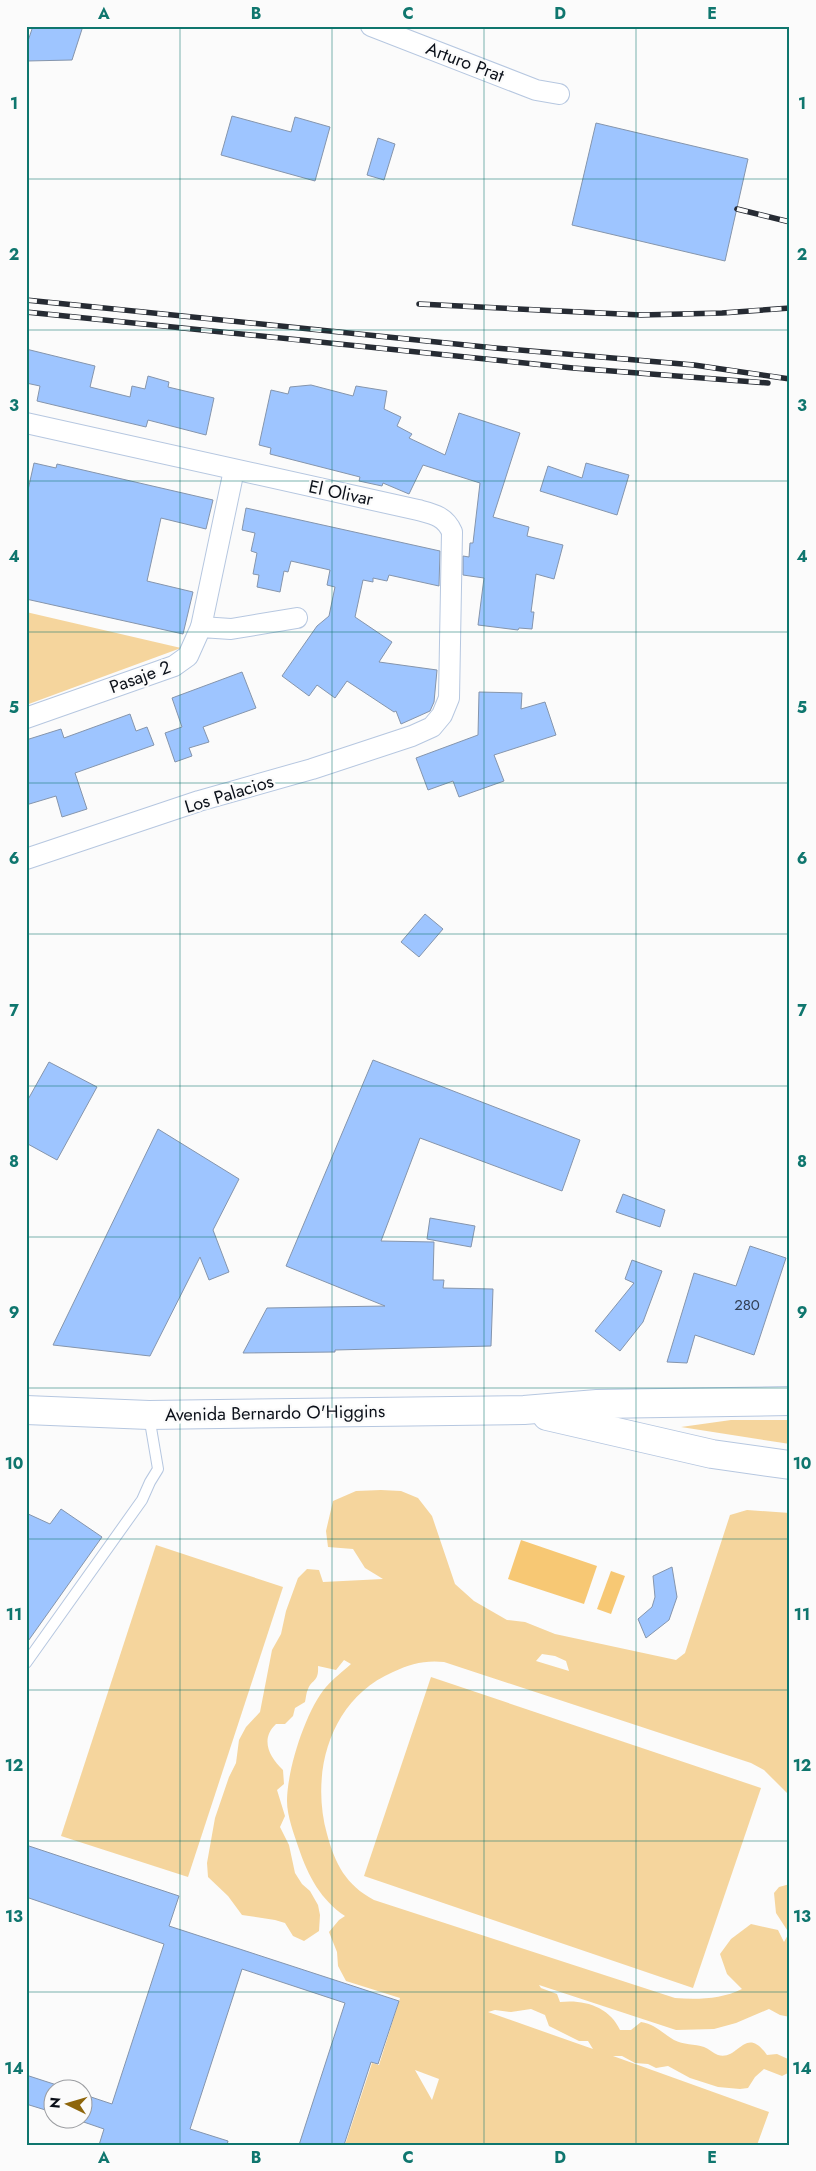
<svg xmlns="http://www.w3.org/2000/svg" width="816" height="2171" viewBox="0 0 816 2171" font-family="Jost,sans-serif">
<rect width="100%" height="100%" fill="#fbfbfb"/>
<g fill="#f5d59d" fill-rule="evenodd">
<path d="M26,612l155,36 -155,57z"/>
<path d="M731,1420h59v24l-109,-17z"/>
<path d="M381,1490l20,1 17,7 14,18 23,68 19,17 33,19 18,2 30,12 121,26 9,-7 45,-138 17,-5 43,3v283l-26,-26 -13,-7 -307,-101c-19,-2 -34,2 -51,10 -63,27 -83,101 -66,162 8,30 19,51 47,66l301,98c22,2 47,1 67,-9l-15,-15 -7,-20 11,-15 20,-15 27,6 6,12 5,-9 -13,-20 -2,-20 5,-6 11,-3v133l-10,-2 -11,-6 -33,14 -22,6 -38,1 -137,-45 2,3 16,6 3,8c24,-3 50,5 60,28h11l10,-8c14,2 21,11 33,18 9,5 21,4 30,7 5,2 9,6 14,8 21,6 27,-31 49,0l10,-1 11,5 2,13 -8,4 -18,-7 -9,8 -7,11 -8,1 -22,-2 -28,-9 -22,-12 -12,2 -8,-4 -13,-1 -13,-7h-9l156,56 -12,33h-412l27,-82 7,2 21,-67 -54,-17 -8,-15 -1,-14 -8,-20 10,-12 6,-4c-24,-16 -37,-40 -46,-67 -5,-15 -12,-33 -12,-48 0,-31 19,-91 39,-114 7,-8 17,-16 25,-23l-7,-4 -8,10 -18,-4c1,16 -6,13 -10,23 -2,4 -2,9 -3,13l-10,6 -2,8 -8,8h-9c-16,15 -7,33 7,46l1,14 -7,6 8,26 -5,11 9,18 6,28 7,11 8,7 8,14 2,10 -1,16 -15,10 -11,-5 -8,-13 -10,-3 -33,-5 -14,-19 -20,-19 -1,-14 8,-45 14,-41 7,-14 3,-23 7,-13 14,-15 12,-62 9,-16 5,-23 12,-33 9,-9 12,1 4,12 60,-3 -18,-11 -12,-19 -25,-2 -2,-16 7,-30 23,-10zM542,1654l13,2 11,5 3,10 -33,-10zM531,2009l14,6 4,11 30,15h9l5,8 -105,-37 7,-2 16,2zM415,2070l24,9 -7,21z"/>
<path d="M156,1545l127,42 -95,290 -127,-41z"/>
<path d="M431,1677l330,111 -68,200 -329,-112z"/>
</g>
<g fill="#f7c874">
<path d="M521,1540l76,26 -13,38 -76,-25z"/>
<path d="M611,1571l14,5 -14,38 -14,-5z"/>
</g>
<g fill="#9ec5ff" stroke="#8595ac">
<path d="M33,26h50l-11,34 -45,1 -1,-14z"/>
<path d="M232,116l59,16 4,-15 35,10 -15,54 -94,-26z"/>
<path d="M596,123l152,36 -23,102 -153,-36z"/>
<path d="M378,138l17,6 -11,36 -17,-5z"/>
<path d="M26,349l69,17 -5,21 40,10 2,-11 13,3 3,-13 21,6 -1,5 46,11 -8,37 -58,-15 -2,7 -109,-26 3,-15 -14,-3z"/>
<path d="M311,385l42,11 3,-10 31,5 -3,18 17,8 -4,9 15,8 -3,4 36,17 14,-42 61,20 -27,84 36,10 -2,9 36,9 -9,34 -18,-5 -5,38h3l-2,17 -13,-1 -1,2 -40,-5 6,-47 -21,-3v-19l6,1 1,-14h3l7,-60 -57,-18 -14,29 -26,-11 -1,3 -23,-5 1,-4 -90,-23 1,-6 -12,-3 12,-55 17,4 2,-7z"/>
<path d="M34,463l22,5 1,-4 156,36 -7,29 -45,-11 -14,63 46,11 -10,42 -157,-35v-109h2z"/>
<path d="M586,463l43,12 -12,40 -77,-24 8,-25 34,12z"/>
<path d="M246,508l194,43 -1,35 -50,-11 -2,6 -14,-3v4l-10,-2 -8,37 37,25 -13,20 58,8 -3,32 -4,9 -29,13 -5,-13 -2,1 -47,-31 -12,17 -18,-13 -8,11 -27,-20 35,-50 12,-10 6,-29 -8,-2 3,-15 -39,-9 -3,11 -4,-1 -4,21 -23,-5 2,-12 -6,-1 4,-21 -6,-2 4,-18 -13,-3z"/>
<path d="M242,672l14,36 -53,19 6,15 -20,6 3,8 -17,6 -10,-29 17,-6 -10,-29z"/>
<path d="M479,692l43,1 -1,16 24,-7 11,33 -62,20 10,26 -45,16 -6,-16 -25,9 -12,-32 62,-23z"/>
<path d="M130,714l6,17 11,-4 7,18 -79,28 12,36 -25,8 -6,-21 -30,9v-65l35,-11 3,9z"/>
<path d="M425,914l18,15 -24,28 -18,-15z"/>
<path d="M373,1060l207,80 -18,51 -142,-53 -39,103 53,1 -1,38h11l-1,8 50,1 -2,57 -156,4v2l-92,1 24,-45 118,-2 -99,-40z"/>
<path d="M49,1062l48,25 -40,73 -31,-17v-40z"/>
<path d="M158,1129l81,50 -26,51 16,42 -20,8 -9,-23 -50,99 -97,-11z"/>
<path d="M623,1194l42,16 -5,17 -44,-15z"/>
<path d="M430,1218l45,8 -4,21 -44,-8z"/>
<path d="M750,1246l36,12 -32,97 -59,-20 -8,28 -20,-1 27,-89 42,13z"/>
<path d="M632,1260l30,11 -19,51 -23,29 -25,-20 39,-48 -9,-4z"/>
<path d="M61,1509l41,28 -76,107v-131l24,11z"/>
<path d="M672,1567l5,30 -8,23 -23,18 -8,-19 14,-12 3,-10 -2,-21z"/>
<path d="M26,1845l153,51 -10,30 230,75 -21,63 -7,-2 -27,83h-45l46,-142 -103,-34 -52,160 38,12 -1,4h-128l5,-16 -32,-11h10v-24l30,10 52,-160 -138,-47z"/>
<path d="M26,2075l40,13h-14v24l-26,-8z"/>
</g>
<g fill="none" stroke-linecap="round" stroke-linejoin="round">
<g stroke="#b6c7e0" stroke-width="12">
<path id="service" d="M26,1663l116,-163 8,-18 8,-13 -9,-53"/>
</g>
<g stroke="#b6c7e0" stroke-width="22">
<g id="minor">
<path d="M371,26l165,64 23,4"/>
<path d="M26,423l392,87c15,4 27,6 34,22l-3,166 -7,17 -10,12 -20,9 -100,33 -113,32 -173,58"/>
<path d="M201,627l33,-157"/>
<path d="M26,718l148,-52 14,-10 13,-29 30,2 66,-11"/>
</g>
</g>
<g stroke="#b6c7e0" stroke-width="30">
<g id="primary">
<path d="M26,1410l123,5 70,-1 305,-4 73,-6 193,-3"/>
<path d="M547,1416l165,38 78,11"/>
</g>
</g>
<use href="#service" stroke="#fff" stroke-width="10"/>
<use href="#minor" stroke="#fff" stroke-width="20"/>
<use href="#primary" stroke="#fff" stroke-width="28"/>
<g stroke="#262b33" stroke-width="5.5">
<g id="rail">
<path d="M737,209l53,13"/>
<path d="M26,300l469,48 199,17 96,14"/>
<path d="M419,304l222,11 81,-2 68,-5"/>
<path d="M26,312l547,56 195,15"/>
</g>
</g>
<use href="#rail" stroke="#fbfbfb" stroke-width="4" stroke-dasharray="11" stroke-linecap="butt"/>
</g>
<path fill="none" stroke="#0f766e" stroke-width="1" stroke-opacity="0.55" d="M180,26v2119M332,26v2119M484,26v2119M636,26v2119M26,179h764M26,330h764M26,481h764M26,632h764M26,783h764M26,934h764M26,1086h764M26,1237h764M26,1388h764M26,1539h764M26,1690h764M26,1841h764M26,1992h764"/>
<g text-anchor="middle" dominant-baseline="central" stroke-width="4.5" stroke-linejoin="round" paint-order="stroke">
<g font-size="15" fill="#303d52">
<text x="747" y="1305">280</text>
</g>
<g font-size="18" fill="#0b1019" stroke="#fbfbfb">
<text transform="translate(465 62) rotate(21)">Arturo Prat</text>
<text transform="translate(341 493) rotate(12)">El Olivar</text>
<text transform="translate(140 677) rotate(-20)">Pasaje 2</text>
<text transform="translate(229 794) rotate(-17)">Los Palacios</text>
<text transform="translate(275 1413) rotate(-1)">Avenida Bernardo O'Higgins</text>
</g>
</g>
<rect width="816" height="2171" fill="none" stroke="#fbfbfb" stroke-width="55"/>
<g transform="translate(68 2104) rotate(275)"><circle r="24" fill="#fbfbfb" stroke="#9b9da1"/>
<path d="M0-4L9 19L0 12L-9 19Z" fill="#8e660b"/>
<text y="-8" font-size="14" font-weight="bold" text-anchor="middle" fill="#0b1019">N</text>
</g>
<rect x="28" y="28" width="760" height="2116" fill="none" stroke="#0f766e" stroke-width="2"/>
<g font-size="16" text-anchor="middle" font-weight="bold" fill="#0f766e">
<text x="104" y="19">A</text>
<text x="256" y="19">B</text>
<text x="408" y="19">C</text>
<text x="560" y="19">D</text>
<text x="712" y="19">E</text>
<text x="14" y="109">1</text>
<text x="802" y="109">1</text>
<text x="14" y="260">2</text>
<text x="802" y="260">2</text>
<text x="14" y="411">3</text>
<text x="802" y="411">3</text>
<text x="14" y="562">4</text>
<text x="802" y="562">4</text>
<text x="14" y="713">5</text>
<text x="802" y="713">5</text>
<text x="14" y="864">6</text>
<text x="802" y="864">6</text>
<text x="14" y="1016">7</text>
<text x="802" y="1016">7</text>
<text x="14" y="1167">8</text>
<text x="802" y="1167">8</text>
<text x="14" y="1318">9</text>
<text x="802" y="1318">9</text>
<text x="14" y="1469">10</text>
<text x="802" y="1469">10</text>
<text x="14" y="1620">11</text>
<text x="802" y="1620">11</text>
<text x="14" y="1771">12</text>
<text x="802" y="1771">12</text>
<text x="14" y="1922">13</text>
<text x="802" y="1922">13</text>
<text x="14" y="2074">14</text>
<text x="802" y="2074">14</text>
<text x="104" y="2163">A</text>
<text x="256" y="2163">B</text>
<text x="408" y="2163">C</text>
<text x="560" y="2163">D</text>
<text x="712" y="2163">E</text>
</g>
</svg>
